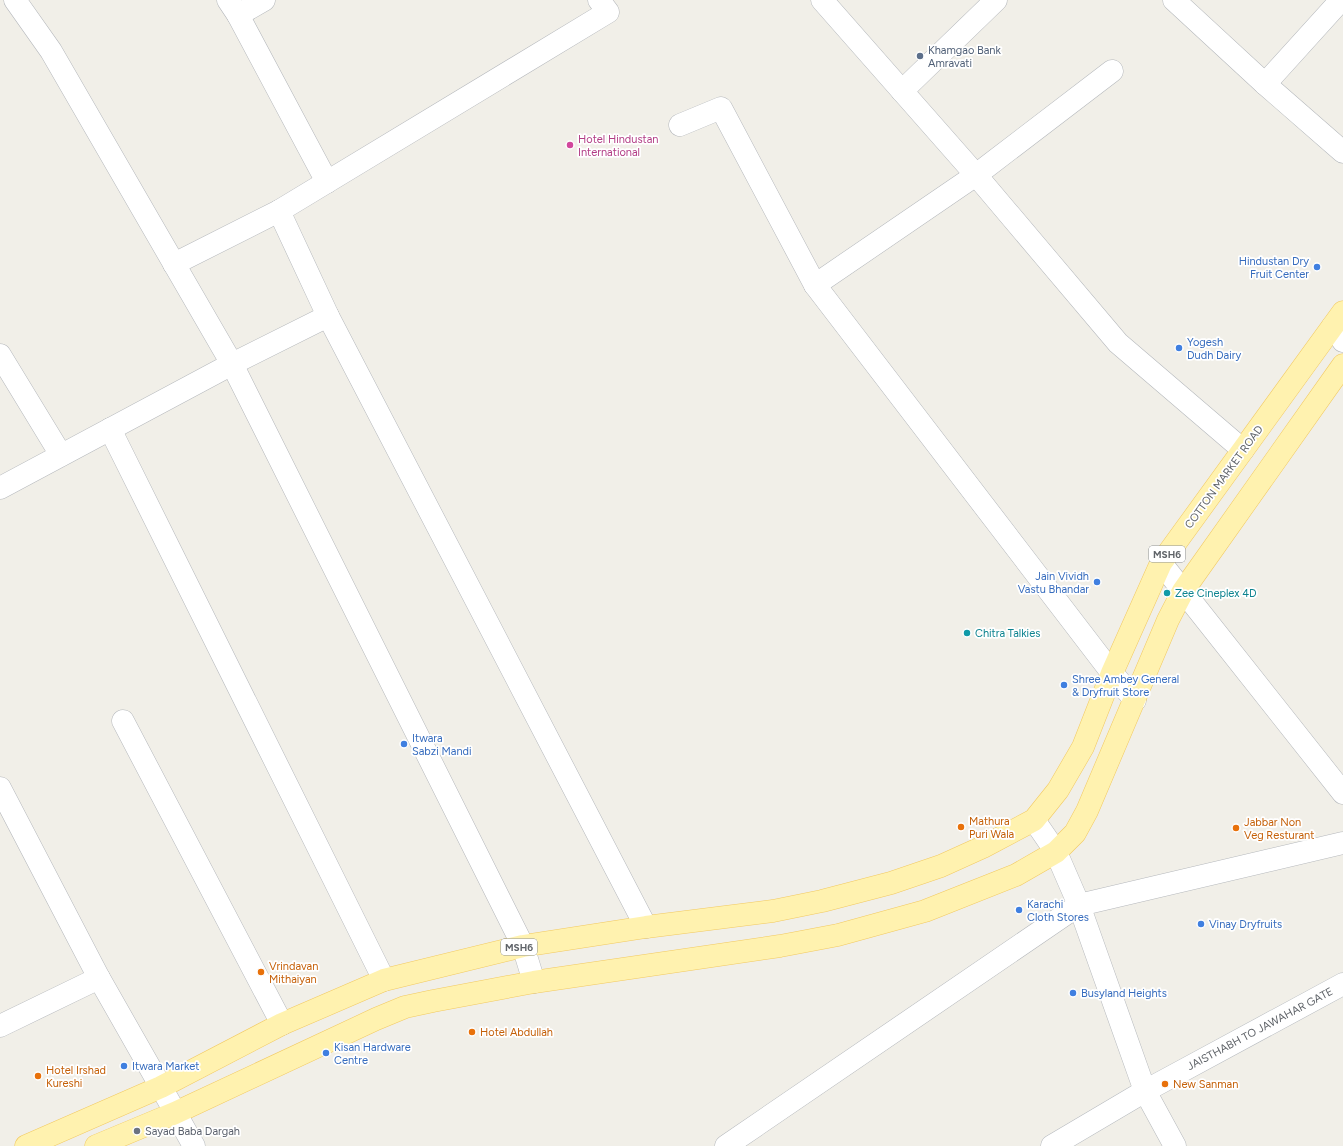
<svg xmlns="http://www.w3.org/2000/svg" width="1343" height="1146" viewBox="0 0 1343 1146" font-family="Figtree,sans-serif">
<rect width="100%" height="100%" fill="#f1efe8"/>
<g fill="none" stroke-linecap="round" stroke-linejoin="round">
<g stroke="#b5b8bc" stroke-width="23">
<g id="street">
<path d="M15,0l36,51 181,313 291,582 11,36"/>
<path d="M228,0l10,15 89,167"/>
<path d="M822,0l154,175 142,168 125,107"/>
<path d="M1174,0l91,84 78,68"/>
<path d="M238,15l26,-15"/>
<path d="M1265,84l76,-84"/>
<path d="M902,91l94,-91"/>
<path d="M680,125l41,-17 94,177 297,388 23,27"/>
<path d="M174,264l105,-53"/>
<path d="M815,285l161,-110 136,-104"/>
<path d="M328,316l-49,-105 329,-199 -9,-12"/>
<path d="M1333,326l10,15"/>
<path d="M0,355l61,100"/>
<path d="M110,429l274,551"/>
<path d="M0,488l232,-124 96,-48 318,611"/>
<path d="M1161,563l182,230"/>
<path d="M123,721l159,303"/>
<path d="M0,788l99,190 62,109"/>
<path d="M1034,820l22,32 23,53 66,186 30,55"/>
<path d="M0,1026l99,-48"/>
<path d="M726,1146l353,-241 264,-62"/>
</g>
</g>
<g stroke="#b6babf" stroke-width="23">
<g id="secondary">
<path d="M161,1087l33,59"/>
<path d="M1052,1146l93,-55 198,-107"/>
</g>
</g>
<g stroke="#f2c960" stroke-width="23">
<g id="primary">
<path d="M26,1146l135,-59 121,-63 102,-44 139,-34 123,-19 127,-16 49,-10 69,-18 50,-17 42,-19 51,-27 24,-30 25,-43 29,-74 49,-110 182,-251"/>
<path d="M96,1146l79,-33 201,-94 29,-12 28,-6 101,-19 246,-36 58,-11 87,-24 91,-36 40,-23 19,-19 12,-22 81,-191 15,-29 160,-226"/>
</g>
</g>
<use href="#street" stroke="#fff" stroke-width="22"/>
<use href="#secondary" stroke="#fff" stroke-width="22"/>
<use href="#primary" stroke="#fff2af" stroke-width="22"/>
</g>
<circle fill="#5c6f8a" stroke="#fff" stroke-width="1.5" cx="920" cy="56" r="4"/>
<circle fill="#d1479c" stroke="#fff" stroke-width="1.5" cx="570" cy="145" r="4"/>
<g fill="#3f7fe0" stroke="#fff" stroke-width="1.5">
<circle cx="1317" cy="267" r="4"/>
<circle cx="1179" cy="348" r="4"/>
<circle cx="1097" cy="582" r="4"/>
<circle cx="1064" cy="685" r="4"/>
<circle cx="404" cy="744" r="4"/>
<circle cx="1019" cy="910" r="4"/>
<circle cx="1201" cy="924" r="4"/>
<circle cx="1073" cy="993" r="4"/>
<circle cx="326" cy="1053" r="4"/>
<circle cx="124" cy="1066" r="4"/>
</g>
<g fill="#0f9aa8" stroke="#fff" stroke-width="1.5">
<circle cx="1167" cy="593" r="4"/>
<circle cx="967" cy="633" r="4"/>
</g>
<g fill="#e8710a" stroke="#fff" stroke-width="1.5">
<circle cx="961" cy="827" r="4"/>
<circle cx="1236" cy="828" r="4"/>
<circle cx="261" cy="972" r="4"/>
<circle cx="472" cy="1032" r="4"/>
<circle cx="38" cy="1076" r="4"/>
<circle cx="1165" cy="1084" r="4"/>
</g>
<circle fill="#6b7280" stroke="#fff" stroke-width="1.5" cx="137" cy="1131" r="4"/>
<g text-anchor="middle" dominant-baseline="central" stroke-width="3.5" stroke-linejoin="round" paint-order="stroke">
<g fill="#fff" stroke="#8f9295" stroke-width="1">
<rect x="1149" y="546" width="36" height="16" rx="3"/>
<rect x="501" y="939" width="36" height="16" rx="3"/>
</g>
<g font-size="10" font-weight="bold" fill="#5f6368">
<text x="1167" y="554">MSH6</text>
<text x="519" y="947">MSH6</text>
</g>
<g font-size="11" fill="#4e5e75" stroke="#fff" text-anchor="start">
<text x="928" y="50">Khamgao Bank<tspan x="928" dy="13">Amravati</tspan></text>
</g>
<g font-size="11" fill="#b23c85" stroke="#fff" text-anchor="start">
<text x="578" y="139">Hotel Hindustan<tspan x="578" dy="13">International</tspan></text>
</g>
<g font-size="11" fill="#366cbe" stroke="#fff" text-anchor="start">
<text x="1309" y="261" text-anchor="end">Hindustan Dry<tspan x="1309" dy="13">Fruit Center</tspan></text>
<text x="1187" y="342">Yogesh<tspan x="1187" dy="13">Dudh Dairy</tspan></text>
<text x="1089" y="576" text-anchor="end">Jain Vividh<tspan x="1089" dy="13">Vastu Bhandar</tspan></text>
<text x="1072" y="679">Shree Ambey General<tspan x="1072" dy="13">&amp; Dryfruit Store</tspan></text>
<text x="412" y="738">Itwara<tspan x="412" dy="13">Sabzi Mandi</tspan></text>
<text x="1027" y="904">Karachi<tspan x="1027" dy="13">Cloth Stores</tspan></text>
<text x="1209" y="924">Vinay Dryfruits</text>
<text x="1081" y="993">Busyland Heights</text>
<text x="334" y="1047">Kisan Hardware<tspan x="334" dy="13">Centre</tspan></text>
<text x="132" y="1066">Itwara Market</text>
</g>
<g font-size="11" fill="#5f6368" stroke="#fff">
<text transform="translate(1224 477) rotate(-54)">COTTON MARKET ROAD</text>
<text transform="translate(1260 1029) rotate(-28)">JAISTHABH TO JAWAHAR GATE</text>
</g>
<g font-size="11" fill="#0d838f" stroke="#fff" text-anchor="start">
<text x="1175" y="593">Zee Cineplex 4D</text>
<text x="975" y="633">Chitra Talkies</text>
</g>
<g font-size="11" fill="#c56008" stroke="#fff" text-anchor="start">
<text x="969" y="821">Mathura<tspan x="969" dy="13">Puri Wala</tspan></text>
<text x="1244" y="822">Jabbar Non<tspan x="1244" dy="13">Veg Resturant</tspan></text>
<text x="269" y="966">Vrindavan<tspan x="269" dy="13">Mithaiyan</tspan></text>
<text x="480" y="1032">Hotel Abdullah</text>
<text x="46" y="1070">Hotel Irshad<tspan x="46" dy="13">Kureshi</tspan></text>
<text x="1173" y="1084">New Sanman</text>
</g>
<g font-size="11" fill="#5b616d" stroke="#fff" text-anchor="start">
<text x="145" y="1131">Sayad Baba Dargah</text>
</g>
</g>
</svg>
